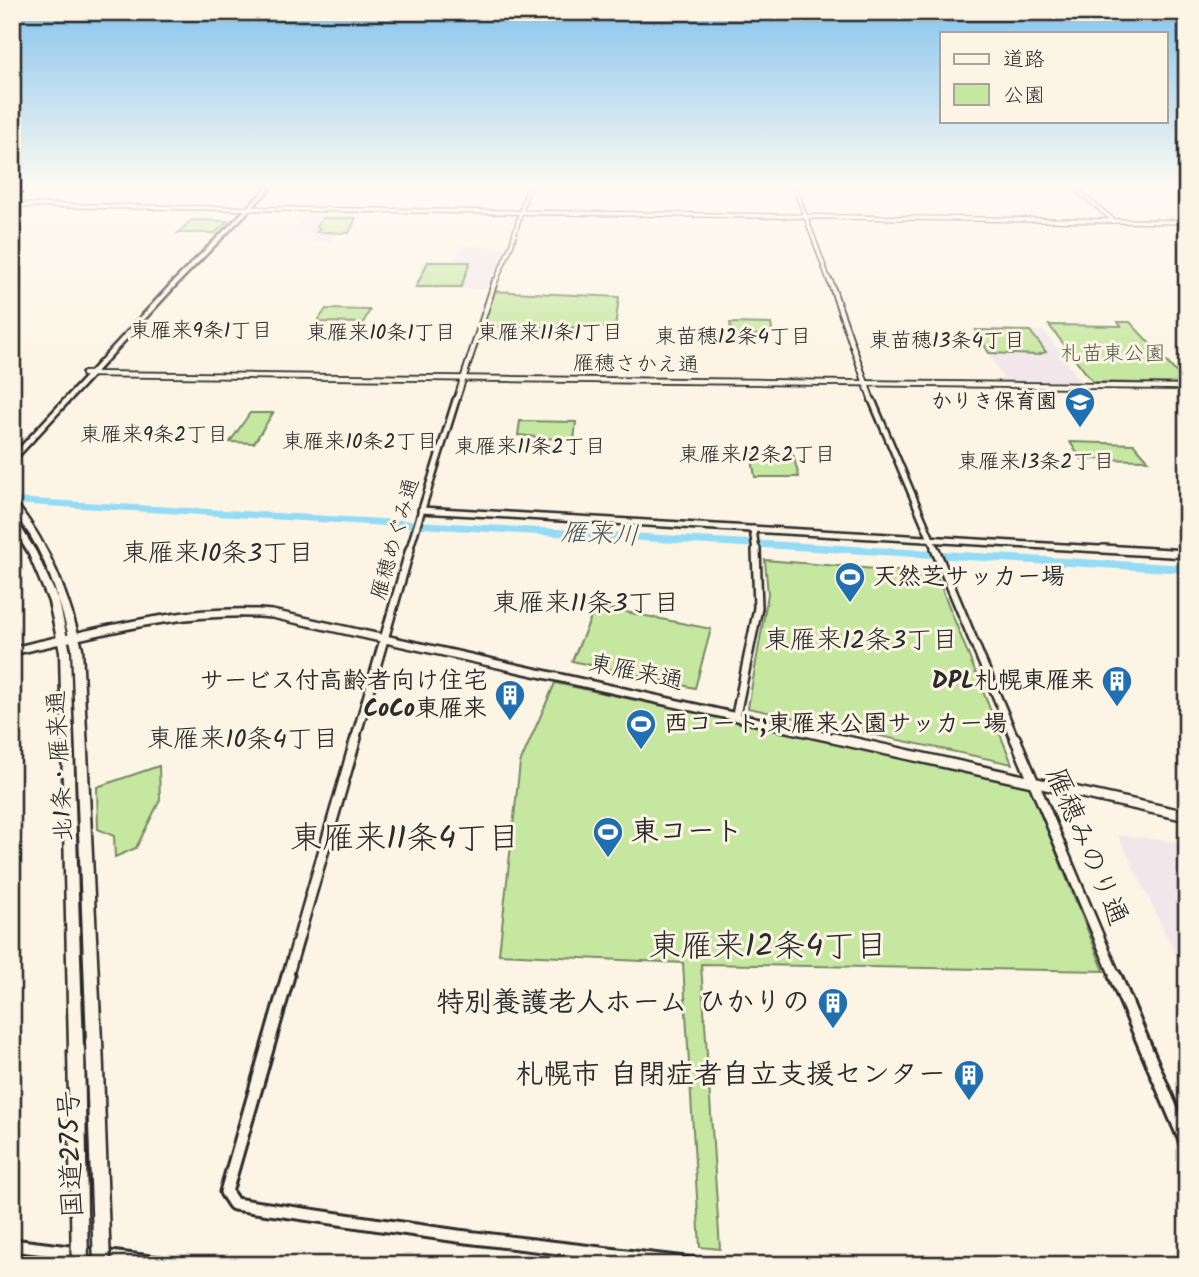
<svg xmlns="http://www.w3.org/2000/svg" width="1199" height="1277" viewBox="0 0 1199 1277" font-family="Kalam,'Klee One',sans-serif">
<rect width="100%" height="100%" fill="#fcf5e5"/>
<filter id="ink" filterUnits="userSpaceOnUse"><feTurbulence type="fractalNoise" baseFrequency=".0143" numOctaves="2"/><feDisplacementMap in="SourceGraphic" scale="14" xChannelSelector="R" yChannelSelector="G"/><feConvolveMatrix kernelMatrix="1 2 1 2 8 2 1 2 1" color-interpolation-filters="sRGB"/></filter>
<g filter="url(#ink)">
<g fill="#f1e7ea">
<path d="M308,211l55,1 -13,22h-14l-5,8h-23l6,-9 -23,-1z"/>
<path d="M461,246l46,1 -18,42h-77l14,-29 28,1z"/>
<path d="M973,329l71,2 37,51h-75z"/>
<path d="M1118,835l69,8v135z"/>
</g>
<g fill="#c6e7a0" stroke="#788966" stroke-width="2">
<path d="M323,218h33l-7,15 -32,-1 3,-4 -4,-1z"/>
<path d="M191,220l37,1 -13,12h-37z"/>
<path d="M428,262h42l-9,25h-45z"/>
<path d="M492,291l127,6 -4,31 -134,-2z"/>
<path d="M326,309l44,1 -7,13 -46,-1z"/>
<path d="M1118,322h12l57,62 -94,-2 -44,-57 72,1z"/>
<path d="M730,323l41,1 2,11h-41z"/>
<path d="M976,330l54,1 16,21 -9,3 -48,-2z"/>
<path d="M250,413h23l-19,30 -24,-1z"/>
<path d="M520,421l56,1 -2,19 -56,-6z"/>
<path d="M1070,442l64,2 14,16 -67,-1z"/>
<path d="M751,453l42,1 6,23h-44z"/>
<path d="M765,560l171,14 76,190 -264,-56 20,-114z"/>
<path d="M596,606l115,23 -16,59 -123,-27z"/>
<path d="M555,683l473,100 76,188 -403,-7 19,285 -20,-2 -17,-284 -184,-9 21,-191z"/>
<path d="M159,766l1,34 -24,48 -21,9 -1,-21 -16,-7 -1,-42z"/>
</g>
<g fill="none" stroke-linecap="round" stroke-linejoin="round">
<g fill="#94dbf6" fill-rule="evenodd">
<path d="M1176,188h6l5,26 -10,-16z"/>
<path d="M12,498l1175,67v8l-1175,-69z"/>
</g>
<g stroke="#2b2b2b" stroke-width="6">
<g id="tertiary-far5">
<path d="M795,188l35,95"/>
<path d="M1075,188l39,33"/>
<path d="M12,205l1175,17"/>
<path d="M495,283l16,-37 17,-58"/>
</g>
</g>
<g stroke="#2b2b2b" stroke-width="8">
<g id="tertiary-far4">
<path d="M830,281l42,120"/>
<path d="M84,374l1103,13"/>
<path d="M456,401l39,-120"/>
</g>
</g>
<g stroke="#2b2b2b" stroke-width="10">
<g id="tertiary-far3">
<path d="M872,400l64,151"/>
<path d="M421,510l713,41"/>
<path d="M753,529l3,22"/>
<path d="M409,551l47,-151"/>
</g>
</g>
<g stroke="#2b2b2b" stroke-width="12">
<g id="tertiary-far2">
<path d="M935,549l80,191"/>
<path d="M1103,549l84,5"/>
<path d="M12,651c87,-19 170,-44 260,-37l569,126"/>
<path d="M736,715l22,-107 -2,-59"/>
<path d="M355,740l55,-191"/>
</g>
</g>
<g stroke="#2b2b2b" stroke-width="14">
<g id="tertiary-far1">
<path d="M833,738l354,78"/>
<path d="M1015,738l101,240"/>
<path d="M287,978l69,-240"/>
</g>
</g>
<g stroke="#2b2b2b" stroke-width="17">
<g id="tertiary">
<path d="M288,976l-62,216 8,12 224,32 244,29"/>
<path d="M1115,976l72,169"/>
<path d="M12,1245l163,20"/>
</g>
</g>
<g stroke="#2b2b2b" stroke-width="5">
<path id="secondary" d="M267,188h4l-93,95 -164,178 -2,1v-6l162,-175z"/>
</g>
<g stroke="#2b2b2b" stroke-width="5">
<g id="trunk">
<path d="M12,502h3c36,45 52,91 67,146l19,393 -2,5 -5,2 -5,-2 -2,-5 -15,-393c-10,-39 -21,-79 -42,-113 -7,-11 -18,-21 -18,-33z"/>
<path d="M12,518h3l21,34 23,50 11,50 13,397 -2,5 -5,2 -5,-2 -2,-5 -9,-397 -11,-50 -21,-50 -16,-25z"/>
</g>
</g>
<use href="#tertiary-far5" stroke="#fcf5e5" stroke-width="3.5"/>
<use href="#tertiary-far4" stroke="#fcf5e5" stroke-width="4.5"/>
<use href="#tertiary-far3" stroke="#fcf5e5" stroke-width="5"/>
<use href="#tertiary-far2" stroke="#fcf5e5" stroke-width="7"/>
<use href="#tertiary-far1" stroke="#fcf5e5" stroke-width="9"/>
<use href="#tertiary" stroke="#fcf5e5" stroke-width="11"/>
<use href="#secondary" fill="#fcf5e5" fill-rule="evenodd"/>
<use href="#trunk" fill="#fcf5e5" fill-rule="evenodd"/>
<g stroke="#2b2b2b" stroke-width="21" stroke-linecap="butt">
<g id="trunk-bridge">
<path d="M94,1041l8,224"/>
<path d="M76,1049l4,216"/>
</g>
</g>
<use href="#trunk-bridge" stroke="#fcf5e5" stroke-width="16"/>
</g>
</g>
<linearGradient id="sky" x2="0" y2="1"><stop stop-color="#86c4ee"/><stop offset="0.51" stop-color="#fefaf3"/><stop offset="1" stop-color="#fefaf3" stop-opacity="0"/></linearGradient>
<rect width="1199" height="366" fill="url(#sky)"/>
<defs>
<g id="school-pin" transform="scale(1.575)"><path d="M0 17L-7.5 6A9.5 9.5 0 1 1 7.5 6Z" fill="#1f6fb2" stroke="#fcf5e5"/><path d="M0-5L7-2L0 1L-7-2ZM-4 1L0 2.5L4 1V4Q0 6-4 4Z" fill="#fff"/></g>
<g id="stadium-pin" transform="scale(1.575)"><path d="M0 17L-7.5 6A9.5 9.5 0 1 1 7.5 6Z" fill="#1f6fb2" stroke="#fcf5e5"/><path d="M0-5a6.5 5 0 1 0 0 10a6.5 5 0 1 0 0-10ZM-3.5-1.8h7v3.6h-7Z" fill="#fff"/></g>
<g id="building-pin" transform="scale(1.575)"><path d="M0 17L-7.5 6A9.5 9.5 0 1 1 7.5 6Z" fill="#1f6fb2" stroke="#fcf5e5"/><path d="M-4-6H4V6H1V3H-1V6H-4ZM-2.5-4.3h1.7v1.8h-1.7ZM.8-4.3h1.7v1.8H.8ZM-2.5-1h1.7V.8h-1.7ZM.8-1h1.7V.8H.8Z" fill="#fff"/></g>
</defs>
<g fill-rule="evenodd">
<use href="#school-pin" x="1080" y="402"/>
<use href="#stadium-pin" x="850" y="577"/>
<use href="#building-pin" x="1117" y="681"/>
<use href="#building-pin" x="510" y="695"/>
<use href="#stadium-pin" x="641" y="724"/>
<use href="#stadium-pin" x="608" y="832"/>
<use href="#building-pin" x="833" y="1003"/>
<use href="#building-pin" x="969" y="1075"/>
</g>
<g text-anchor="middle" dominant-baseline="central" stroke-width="6" stroke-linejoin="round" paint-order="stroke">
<g font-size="21" fill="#2b2b2b" stroke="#fcf5e5">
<text x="201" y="331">東雁来9条1丁目</text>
<text x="381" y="333">東雁来10条1丁目</text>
<text x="550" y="333">東雁来11条1丁目</text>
<text x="733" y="337">東苗穂12条4丁目</text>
<text x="947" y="341">東苗穂13条4丁目</text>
<text x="154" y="435">東雁来9条2丁目</text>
<text x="360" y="442">東雁来10条2丁目</text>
<text x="530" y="447">東雁来11条2丁目</text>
<text x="757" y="455">東雁来12条2丁目</text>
<text x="1036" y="462">東雁来13条2丁目</text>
</g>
<g font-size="21" fill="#525a48" stroke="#fcf5e5">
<text x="1113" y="354">札苗東公園</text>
</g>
<g font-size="21" fill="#2b2b2b" stroke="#fcf5e5">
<text transform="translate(636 365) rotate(1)">雁穂さかえ通</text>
<text transform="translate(396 539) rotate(-74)">雁穂めぐみ通</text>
</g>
<g font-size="21" font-weight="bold" fill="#2b2b2b" stroke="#fcf5e5" text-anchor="end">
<text x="1057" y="402">かりき保育園</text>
</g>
<g font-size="24" font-weight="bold" fill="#2b2b2b" stroke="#fcf5e5" text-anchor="start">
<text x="873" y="577">天然芝サッカー場</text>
<text x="487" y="681" text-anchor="end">サービス付高齢者向け住宅<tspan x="487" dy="28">CoCo東雁来</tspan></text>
<text x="1094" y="681" text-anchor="end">DPL札幌東雁来</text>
<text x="664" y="724">西コート;東雁来公園サッカー場</text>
</g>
<g font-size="24" fill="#2b2b2b" stroke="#fcf5e5">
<text transform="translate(636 673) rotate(12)">東雁来通</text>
<text transform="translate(61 766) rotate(-93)">北1条・雁来通</text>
</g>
<g font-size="26" font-style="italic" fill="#45575e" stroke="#fcf5e5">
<text transform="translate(600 535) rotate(3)">雁来川</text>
</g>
<g font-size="26" fill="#2b2b2b" stroke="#fcf5e5">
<text x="218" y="554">東雁来10条3丁目</text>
<text x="586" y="604">東雁来11条3丁目</text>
<text x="861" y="641">東雁来12条3丁目</text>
<text x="243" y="740">東雁来10条4丁目</text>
</g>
<g font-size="28" font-weight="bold" fill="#2b2b2b" stroke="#fcf5e5" text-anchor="end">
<text x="631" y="832" text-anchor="start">東コート</text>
<text x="810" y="1003">特別養護老人ホーム ひかりの</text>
<text x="946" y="1075">札幌市 自閉症者自立支援センター</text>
</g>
<g font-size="28" fill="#2b2b2b" stroke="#fcf5e5">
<text transform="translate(1086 847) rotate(67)">雁穂みのり通</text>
<text transform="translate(72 1154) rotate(-92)">国道275号</text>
</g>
<g font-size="32" fill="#2b2b2b" stroke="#fcf5e5">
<text x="405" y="839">東雁来11条4丁目</text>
<text x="768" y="947">東雁来12条4丁目</text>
</g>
</g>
<rect width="1199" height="1277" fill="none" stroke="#fcf5e5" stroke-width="42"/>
<rect x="21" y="21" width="1157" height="1235" fill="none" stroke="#2b2b2b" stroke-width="2.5" filter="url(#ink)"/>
<rect x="940" y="32" width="228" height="91" fill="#fcf5e5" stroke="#a8a49b" stroke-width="2"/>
<rect x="954" y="54" width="35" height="10" fill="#fcf5e5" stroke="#a8a49b" stroke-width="2"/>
<text x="1003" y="66" font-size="21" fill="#2b2b2b">道路</text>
<rect x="954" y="84" width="35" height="21" fill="#c6e7a0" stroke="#a8a49b" stroke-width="2"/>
<text x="1003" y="102" font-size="21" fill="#2b2b2b">公園</text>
</svg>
